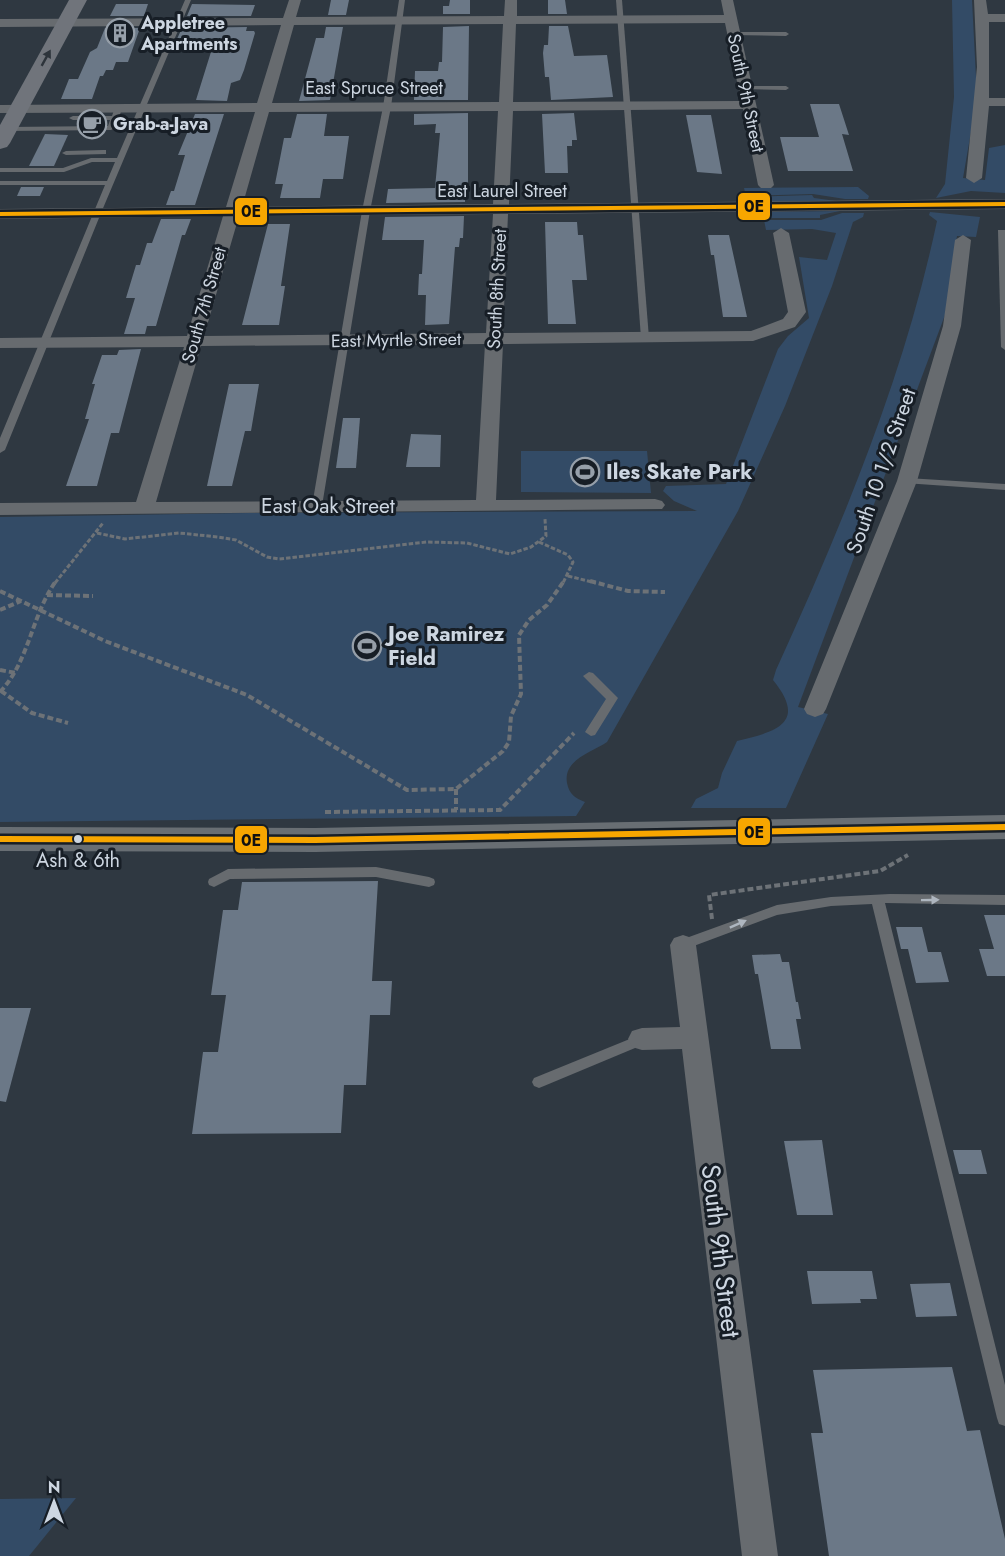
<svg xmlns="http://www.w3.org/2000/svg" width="1005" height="1556" viewBox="0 0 1005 1556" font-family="Jost,sans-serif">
<rect width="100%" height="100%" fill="#2f3841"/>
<g fill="#334b66">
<path d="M952,0h20l5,97 -14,81 22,2 4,-32 16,-3v48l-34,-2 -35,7 9,-14 9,-87z"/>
<path d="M858,187l11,9 -1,3h-23l-32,-5 -67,2 -2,-8z"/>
<path d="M812,195l2,3 30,4h-96l-1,-5z"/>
<path d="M840,211l-20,4v3h-56l-1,-6z"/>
<path d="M930,212l50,5 -4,20 -19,-1 -12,79 -147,392 30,7 -42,94h-95l5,-9 22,-11 4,-15 15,-32c39,-9 71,-18 36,-61l3,-10c66,-145 128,-293 161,-449l-8,-6z"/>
<path d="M842,213h22l-1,4 -10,5 -21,64 -47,120 -47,105 -131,231c-14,10 -44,17 -40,41 2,11 8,15 18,19l-9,14 -576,6v-305l248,-4 449,-2 -23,-10 -11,-10 3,-5 60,-2 52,-135 10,-13 21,-18 -10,-61 28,3 9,-27 -24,-4 -46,1 -2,-10h57z"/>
<path d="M521,451h126l4,42 -130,-1z"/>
<path d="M76,1498l-47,58h-29v-57z"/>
</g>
<g fill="#6b7887">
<path d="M331,0h18l-3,15h-18z"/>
<path d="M450,0h20v14h-27v-8h6z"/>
<path d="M548,0h17l2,14h-19z"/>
<path d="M116,4h32l-4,12h-34z"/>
<path d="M192,4l63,1 -4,11h-64z"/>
<path d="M469,26l-1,74h-54l1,-29h23l1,-9h3l1,-35z"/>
<path d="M549,26h19l6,30 33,-1 6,42 -62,3 -2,-23h-4l-2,-24 1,-8h4z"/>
<path d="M247,27l-1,4h8l1,2 -11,37 -4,10 -9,3 -4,18 -31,-1 19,-61h-38l5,-11z"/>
<path d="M326,27h17l-13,73 -31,1 17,-63h8z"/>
<path d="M105,28h35l-12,34h-12l-3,8h-7l-3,6h-3l-8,23h-31l8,-20h9l12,-27 7,-4z"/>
<path d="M810,104h29l10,31 -7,-1 11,37h-65l-8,-34h39z"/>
<path d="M468,113v81h-3v8l-79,1 2,-14 47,-1 5,-55h-5l1,-9 -22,1v-11z"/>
<path d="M574,113l3,27h-5v6h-5l1,27h-23l-3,-59z"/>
<path d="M195,114h29l-29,91h-29l5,-14h3l11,-36h-7z"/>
<path d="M297,114h30l-3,22h25l-6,43h-20l-3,19h-40l3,-14h-8l9,-46h7z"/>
<path d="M686,115h25l11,59 -25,-2z"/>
<path d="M45,134l23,1 -14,31h-25z"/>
<path d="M21,187h23l-4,9h-23z"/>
<path d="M464,216l-1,22h-3l-1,9h-4l-6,77 -24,1 1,-30h-8l1,-21h3l2,-34h-42l3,-23z"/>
<path d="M161,219h30l-6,16h-3l-26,91h-9l-2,8h-21l11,-36h-9l10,-33h4l7,-22h5z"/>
<path d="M545,222h32l1,13h5l4,45h-15l4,44h-28z"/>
<path d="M268,224h22l-9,62h4l-6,39h-37z"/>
<path d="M708,235h21l18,82h-24l-9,-62h-3z"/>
<path d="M141,349l-22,84h-8l-14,53h-31l23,-67h-4l10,-35h-3l10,-29h15l2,-5z"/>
<path d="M229,384h30l-8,47h-6l-13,55h-25z"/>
<path d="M343,418h17l-4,50h-20z"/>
<path d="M411,434l30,1 -1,32h-34z"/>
<path d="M378,881l-6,100h20l-2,34h-20l-4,70h-22l-3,48 -149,1 11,-82h15l8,-57h-15l12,-85h15l4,-28z"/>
<path d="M984,915h21v61h-18l-8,-27h15z"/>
<path d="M896,927h26l6,25h13l8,30 -33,1 -8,-34h-7z"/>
<path d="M780,954l2,8h7l7,40h2l3,17h-5l5,30h-30l-13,-75h-3l-3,-19z"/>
<path d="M0,1008h31l-25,94 -6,-1z"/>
<path d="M822,1140l11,75h-36l-13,-74z"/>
<path d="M953,1150h28l6,24h-28z"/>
<path d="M807,1271h65l5,28h-17l1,4 -49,1z"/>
<path d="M950,1283l7,33 -41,1 -6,-33z"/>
<path d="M952,1367l15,64 13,-1 25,109v17h-176l-18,-123h12l-10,-63z"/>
</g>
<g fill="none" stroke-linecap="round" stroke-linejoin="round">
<g stroke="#6d7277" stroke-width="3" stroke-dasharray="4.5 2" stroke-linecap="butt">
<path d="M97,533l28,6 54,-6 39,4 18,3 31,17 12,2 148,-17 40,1 43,11 21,-7 15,-11 -1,-17"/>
<path d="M539,542l29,13 5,7 -10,21"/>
<path d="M568,576l28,7"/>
<path d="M55,583l48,-60"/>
</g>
<g stroke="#6d7277" stroke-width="4" stroke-dasharray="6 3" stroke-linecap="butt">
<path d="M590,581l38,10 37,1"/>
<path d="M0,591l105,50 142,54 160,95 49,-1 47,-38 6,-9 2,-26 10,-22 -2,-59 10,-15 18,-15 17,-24"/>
<path d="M47,595l46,1"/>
<path d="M0,610l21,-9"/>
<path d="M0,670l16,3"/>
<path d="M1,691l31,22 36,10"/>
<path d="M0,692c30,-32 31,-76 56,-111"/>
<path d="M456,789v21"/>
<path d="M325,812l175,-2 74,-77"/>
<path d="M712,919l-3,-24 171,-24 28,-16"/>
</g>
<g fill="#676b6f" fill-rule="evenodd">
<path d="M185,0h6l-90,213 -96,237 -5,3v-15l105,-253h-105v-4h107l8,-19h-23l-28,10h-64v-4h63l28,-10h26z"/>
<path d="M399,0h6l-14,107 -21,104 -48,295 -5,3 -5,-3 50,-295 21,-104z"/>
<path d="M616,0h6l27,338 -4,3 -4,-3z"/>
<path d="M734,32h52l3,2 -3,2 -54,-1 -1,-1z"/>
<path d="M744,86h42l3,2 -3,2 -44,-1 -1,-1z"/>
<path d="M115,107l7,2 -7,19 -4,2 -104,1 -4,-2 4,-2 101,-1 2,-6h-37l-4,-2 4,-2h39z"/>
<path d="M103,150h3v4l-40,1 -4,-2 4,-2z"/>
<path d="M998,230h7v120l-4,-3z"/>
<path d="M907,478l98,6v6l-101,-7 -2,-2z"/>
<path d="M589,672l4,1 25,25 -23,37 -4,1 -6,-4 21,-33 -23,-23z"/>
<path d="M376,867l53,10 5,2 1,3 -1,3 -5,2 -53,-10 -146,2 -16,8 -5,-2 -1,-3 1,-3 19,-10z"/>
<path d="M890,894l115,1v10l-120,-2 120,482v41l-6,-2 -2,-6 -125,-514 -41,2 -54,9 -94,35 -5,-1 -2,-4 2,-4 99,-36 54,-8z"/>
<path d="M642,1034l5,1 2,4 -2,4 -103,43 -5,2 -5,-2 -2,-4 2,-4z"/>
</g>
<g fill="#676b6f" fill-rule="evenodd">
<path d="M289,0h12l-5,17 208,-1 1,-16h12v16l207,-1 -3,-15h12l41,185 -3,3h-10l-3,-3 -15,-76 -230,2 -4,93 496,-5v10l-497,5 -5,119 248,-2 32,-12 5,-7 -15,-79 8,-5 8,5 17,79 -11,15 -42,14 -250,3 -7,156 159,-1 7,2 3,4 -3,4 -662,6v-12l136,-1 48,-155 -184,1v-10l187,-2 36,-120 -223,3v-10l226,-2 29,-95 -255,1v-8l257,-2 24,-78 -281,2v-8l283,-1zM725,23l16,78 -228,1 3,-78zM503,24l-4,78 -227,1 22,-78zM498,111l-5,93 -251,3 27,-95zM493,214l-7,119 -282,3 35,-120zM485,344l-9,156 -320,2 45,-156z"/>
<path d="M974,0h12l2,14h17v8h-16v76h16v8h-16l-7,72 -8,5 -8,-5 11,-111z"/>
<path d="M963,235l8,5 -10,86 -44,155 -91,228 -3,5 -8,3 -8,-3 -3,-5 93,-228 46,-155 12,-86z"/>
<path d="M683,935l9,3 4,7 82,611h-36l-60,-507 -40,1 -10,-3 -4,-8 4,-8 10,-3 38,-1 -10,-82 4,-7z"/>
</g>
<path fill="#686e73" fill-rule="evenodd" d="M1005,815v24l-690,13 -315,-1v-24l315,1z"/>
<path fill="#70747b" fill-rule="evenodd" d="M69,0h18l-77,143 -3,4 -7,2v-24z"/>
<g stroke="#171e26" stroke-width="5">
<g id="bus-1">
<path d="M1005,202v4l-1005,10v-4z"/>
<path d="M1005,824v6l-690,13 -315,-1v-6l315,1z"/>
</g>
</g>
<use href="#bus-1" fill="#f7a600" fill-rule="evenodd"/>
</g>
<defs><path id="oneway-solid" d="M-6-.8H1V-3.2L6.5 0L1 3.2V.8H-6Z" transform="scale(1.5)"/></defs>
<use fill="#2d343b" href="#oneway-solid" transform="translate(46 58) rotate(-61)"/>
<g fill="#aeb6bf">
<use href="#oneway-solid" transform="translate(930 900) rotate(-1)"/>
<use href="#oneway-solid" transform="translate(738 924) rotate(-24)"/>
</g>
<defs>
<g id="building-ring" transform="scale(1.5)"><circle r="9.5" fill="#171e26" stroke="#969fa9" stroke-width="1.5"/><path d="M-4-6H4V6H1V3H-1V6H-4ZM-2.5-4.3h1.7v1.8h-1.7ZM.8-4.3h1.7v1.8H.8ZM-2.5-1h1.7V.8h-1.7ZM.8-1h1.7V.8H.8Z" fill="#969fa9"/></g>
<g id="cafe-ring" transform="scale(1.5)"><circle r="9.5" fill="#171e26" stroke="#969fa9" stroke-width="1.5"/><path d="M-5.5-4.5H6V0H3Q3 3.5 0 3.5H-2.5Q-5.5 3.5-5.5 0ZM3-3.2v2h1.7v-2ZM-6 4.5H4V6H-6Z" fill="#969fa9"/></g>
<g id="stadium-ring" transform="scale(1.5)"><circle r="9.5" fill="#171e26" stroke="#969fa9" stroke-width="1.5"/><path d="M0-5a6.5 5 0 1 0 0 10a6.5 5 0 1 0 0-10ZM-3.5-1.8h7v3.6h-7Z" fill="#969fa9"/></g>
</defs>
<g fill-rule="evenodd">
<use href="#building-ring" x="120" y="33"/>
<use href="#cafe-ring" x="92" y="124"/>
<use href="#stadium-ring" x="585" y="472"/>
<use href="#stadium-ring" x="367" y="646"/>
</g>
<circle fill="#cdd6e1" stroke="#171e26" stroke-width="2" cx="78" cy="839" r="5"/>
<g text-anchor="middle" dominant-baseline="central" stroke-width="6" stroke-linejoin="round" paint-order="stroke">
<g font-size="18" font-weight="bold" fill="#cdd6e1" stroke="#171e26" text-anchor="start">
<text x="141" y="23">Appletree<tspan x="141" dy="21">Apartments</tspan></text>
<text x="113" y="124">Grab-a-Java</text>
</g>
<g font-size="18" fill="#cdd6e1" stroke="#171e26">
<text x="374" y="88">East Spruce Street</text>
<text transform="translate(746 93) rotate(78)">South 9th Street</text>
<text x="502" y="191">East Laurel Street</text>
<text transform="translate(497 289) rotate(-87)">South 8th Street</text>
<text transform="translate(204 305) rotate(-74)">South 7th Street</text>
<text transform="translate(396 340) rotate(-1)">East Myrtle Street</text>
</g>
<g font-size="20" fill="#cdd6e1" stroke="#171e26">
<text x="78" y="860">Ash &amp; 6th</text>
</g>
<g font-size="21" fill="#cdd6e1" stroke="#171e26">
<text transform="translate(881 471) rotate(-71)">South 10 1/2 Street</text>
<text x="328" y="506">East Oak Street</text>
</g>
<g font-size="21" font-weight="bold" fill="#cdd6e1" stroke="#171e26" text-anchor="start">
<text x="606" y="472">Iles Skate Park</text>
<text x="388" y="634">Joe Ramirez<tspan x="388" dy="24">Field</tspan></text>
</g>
<g font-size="26" fill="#cdd6e1" stroke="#171e26">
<text transform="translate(721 1251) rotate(83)">South 9th Street</text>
</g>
</g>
<g stroke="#171e26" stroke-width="2">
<rect x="737" y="192" width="34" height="29" rx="6" fill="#f7a600"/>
<rect x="234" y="197" width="34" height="29" rx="6" fill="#f7a600"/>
<rect x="737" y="817" width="34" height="29" rx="6" fill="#f7a600"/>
<rect x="234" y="825" width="34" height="29" rx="6" fill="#f7a600"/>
</g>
<g font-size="16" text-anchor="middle" font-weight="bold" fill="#111">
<text x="754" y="212">0E</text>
<text x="251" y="217">0E</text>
<text x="754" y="838">0E</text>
<text x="251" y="846">0E</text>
</g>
<g transform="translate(54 1502)" stroke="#171e26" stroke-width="4.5" paint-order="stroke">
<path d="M0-4.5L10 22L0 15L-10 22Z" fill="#cdd6e1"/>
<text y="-9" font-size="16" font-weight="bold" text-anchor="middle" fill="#cdd6e1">N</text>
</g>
</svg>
